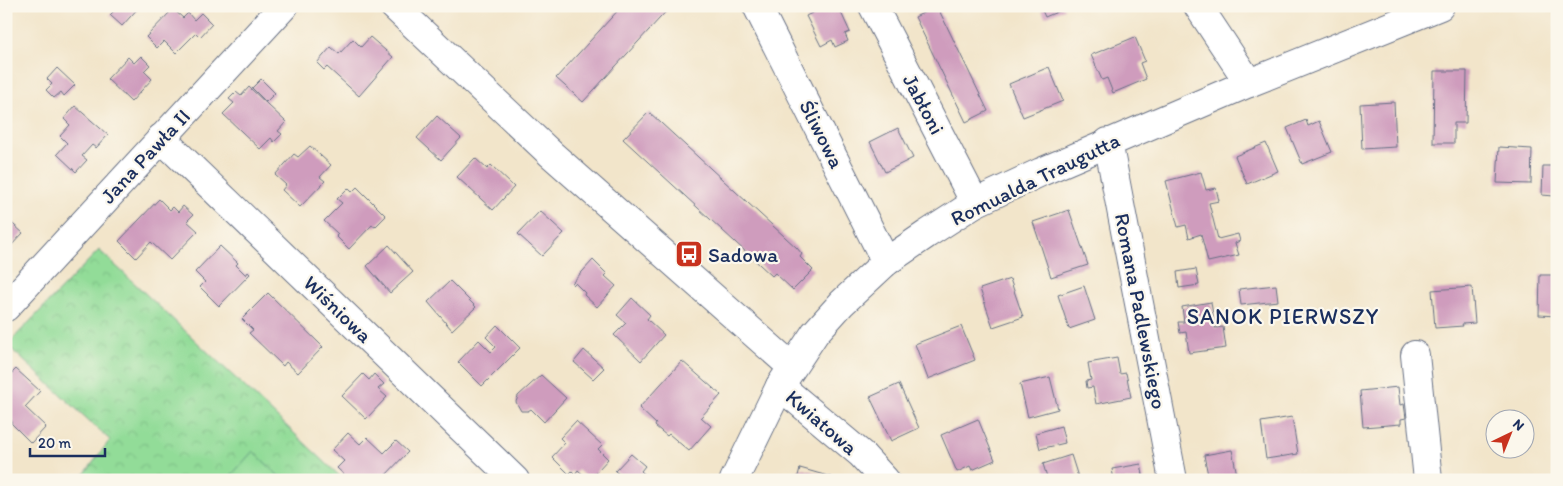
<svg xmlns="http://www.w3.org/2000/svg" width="1563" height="486" viewBox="0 0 1563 486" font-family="Itim,sans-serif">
<defs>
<pattern id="park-crowns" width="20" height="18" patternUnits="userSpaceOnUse" patternTransform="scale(1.25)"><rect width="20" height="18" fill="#92dc98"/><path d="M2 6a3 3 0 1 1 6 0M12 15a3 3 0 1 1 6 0" fill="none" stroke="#7dbd85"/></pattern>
</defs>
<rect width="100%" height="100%" fill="#fbf7ec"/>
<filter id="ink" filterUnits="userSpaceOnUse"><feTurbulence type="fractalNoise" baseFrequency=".02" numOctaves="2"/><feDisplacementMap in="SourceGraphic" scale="10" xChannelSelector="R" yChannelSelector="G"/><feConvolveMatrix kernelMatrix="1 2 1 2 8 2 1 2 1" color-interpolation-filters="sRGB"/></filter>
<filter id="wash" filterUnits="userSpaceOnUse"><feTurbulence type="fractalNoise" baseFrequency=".0096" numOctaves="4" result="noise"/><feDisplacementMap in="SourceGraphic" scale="20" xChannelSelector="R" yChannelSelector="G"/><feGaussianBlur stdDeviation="1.12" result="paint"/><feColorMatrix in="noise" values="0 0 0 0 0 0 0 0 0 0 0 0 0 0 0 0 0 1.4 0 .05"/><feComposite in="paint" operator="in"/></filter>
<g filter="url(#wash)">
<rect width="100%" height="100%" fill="#f2e5ca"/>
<path fill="url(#park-crowns)" stroke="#56867b" d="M99,250l245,230h-264l30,-40 -103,-95z"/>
<path fill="#92dc98" stroke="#56867b" d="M253,451l30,29h-56z"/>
<g id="blocks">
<g fill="#cf9cbd">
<path d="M119,6h21l-18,20 -12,-11z"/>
<path d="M622,6h49l-88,96 -27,-24z"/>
<path d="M826,6h12l12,26 -5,2 3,7 -13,6 -3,-7 -11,6 -15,-30z"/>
<path d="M937,6l51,105 -22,11 -51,-105z"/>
<path d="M1040,6h23l1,3 -19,8z"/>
<path d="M173,9l10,9 5,-5 6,7 7,-7 11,11 -12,13 -4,-4 -20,20 -12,-12 -7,7 -11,-11z"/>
<path d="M370,37l23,20 -34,39 -32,-29 -3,3 -7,-7 14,-16 8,7 14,-15 8,8z"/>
<path d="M1135,37l10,24 -5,2 6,16 -33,14 -6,-15 -5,2 -11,-25z"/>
<path d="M141,56l9,9 -6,6 8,8 -21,23 -24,-23 21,-22 6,6z"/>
<path d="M1049,67l14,34 -40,16 -14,-33z"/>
<path d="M57,68l18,17 -11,11 -3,-4 -7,6 -8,-8 6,-6 -5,-5z"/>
<path d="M1434,71h33l-1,52h-12v20h-21z"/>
<path d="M261,79l14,14 -9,9 -14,-14z"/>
<path d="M249,87l37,35 -8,9 4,3 -8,8 -3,-4 -11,11 -37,-35 11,-11 -5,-4 7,-7 5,4z"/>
<path d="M1394,102l2,45 -34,2 -2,-45z"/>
<path d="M75,106l33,29 -12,13 -4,-3 -10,11 5,4 -11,12 -19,-18 10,-11 -7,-7 10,-11 -6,-6z"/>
<path d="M649,112l148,136 5,6 -2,3 13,13 -20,20 -18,-17 -3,3 -149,-137z"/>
<path d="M437,116l24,22 -20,22 -24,-22z"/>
<path d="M1306,120l2,6 11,-5 13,31 -30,12 -15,-36z"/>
<path d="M898,128l15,30 -28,14 -15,-30z"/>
<path d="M1266,143l12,28 -31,13 -12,-28z"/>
<path d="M310,146l21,19 -11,12 5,4 -25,26 -18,-17 4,-5 -11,-10 19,-21 4,3z"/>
<path d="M1499,147l33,2 -1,35 -34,-1z"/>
<path d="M475,158l12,11 4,-4 23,22 -21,23 -36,-33z"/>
<path d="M1543,166h12l-1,30 -12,-1z"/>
<path d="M1201,172l5,18 10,-2 3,13 -10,2 9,36 20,-5 2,7 -5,2 4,12 -31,7 -7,-28 -12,4 -3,-13 -8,2 -12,-46z"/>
<path d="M357,187l29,29 -11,11 -3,-2 -23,24 -13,-13 2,-2 -14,-13 18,-18 -5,-4 11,-11 4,4z"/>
<path d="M159,199l11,11 3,-3 5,5 5,-6 10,9 -6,6 11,10 -28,29 -19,-18 -15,16 -17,-17z"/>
<path d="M1069,210l19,55 -37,12 -18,-55z"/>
<path d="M540,211l24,22 -22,23 -24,-22z"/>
<path d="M6,218l17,15 -14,15 -3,-2z"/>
<path d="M389,245l24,27 -23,21 -23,-27z"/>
<path d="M220,246l18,17 -2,2 10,10 2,-3 2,2 -31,32 -19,-19 5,-5 -10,-10z"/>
<path d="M593,260l14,14 -2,2 11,10 -19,21 -13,-12 1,-2 -10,-10 -2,2 -1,-2z"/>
<path d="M1196,269l3,16 -20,3 -2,-16z"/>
<path d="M1540,275h17v41l-18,-1z"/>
<path d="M1010,279l13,38 -30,10 -13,-38z"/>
<path d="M450,281l26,26 -24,23 -24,-28z"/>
<path d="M1276,285l2,16 -37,4 -2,-16z"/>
<path d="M1084,286l11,34 -26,9 -11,-34z"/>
<path d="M1472,287l3,36 -13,1 1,2 -28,2 -3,-38z"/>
<path d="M268,293l55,54 -25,26 -12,-11 -3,4 -34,-33 4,-3 -11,-11z"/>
<path d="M632,298l18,17 -3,4 17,16 -23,26 -27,-26 12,-12 -9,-8z"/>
<path d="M1211,302l4,26 8,-1 3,21 -37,5 -3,-21 -6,1 -2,-11h6l-2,-15z"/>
<path d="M497,325l23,23 -38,38 -24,-24 21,-22 12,12 5,-5 -10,-10z"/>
<path d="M961,326l14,34 -47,19 -13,-35z"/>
<path d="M584,350l20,18 -11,11 -19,-17z"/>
<path d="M1117,358l3,16 6,-1 5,24 -35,7 -3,-17 -6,1 -1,-7 5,-1 -3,-17z"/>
<path d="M682,361l39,34 -20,22 10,9 -22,25 -20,-17 -2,2 -12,-10 1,-2 -17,-16z"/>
<path d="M16,369l24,22 -15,16 21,20 -15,16 -20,-20 1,-2 -6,-6v-36z"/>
<path d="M363,374l6,6 5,-6 10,10 -6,5 9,8 -21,22 -24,-23z"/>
<path d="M541,375l25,23 -22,24 -13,-13 -3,2h-7l-5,-9 2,-6z"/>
<path d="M1050,377l8,32 -30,8 -8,-33z"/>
<path d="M899,384l20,44 -28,13 -21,-44z"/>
<path d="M1398,387l2,18 4,-1 2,14 -5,1v5l-38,3 -3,-36z"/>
<path d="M1292,417l6,37 -32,5 -5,-37z"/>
<path d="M978,419l17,41 -23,10 -2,-4 -13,6 -16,-37z"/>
<path d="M576,421l26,24 -4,4 10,10 -19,21 -11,-10 -3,4 -3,-3 -3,3 -17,-17 13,-14 -5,-5z"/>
<path d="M1061,426l4,17 -25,6 -4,-16z"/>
<path d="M348,433l12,11 7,-7 17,16 12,-12 12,11 -27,28h-31l-13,-12 7,-7 -12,-11z"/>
<path d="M1232,450l6,30h-29l-5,-25z"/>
<path d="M631,454l14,12 -4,5 10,9h-25l-11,-9z"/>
<path d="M1071,455l8,25h-31l-5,-16z"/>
<path d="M1141,464l3,16h-30l-2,-11z"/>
<path d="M800,468l38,11v1h-41z"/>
</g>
</g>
</g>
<g filter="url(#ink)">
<use href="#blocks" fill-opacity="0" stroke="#666f84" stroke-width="1"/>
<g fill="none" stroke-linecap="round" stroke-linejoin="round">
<g stroke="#666f84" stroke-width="30">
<g id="minor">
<path d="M394,6l157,148 241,213"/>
<path d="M757,6l129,256"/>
<path d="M873,6l102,197"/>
<path d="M1198,6l51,77"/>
<path d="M161,138l354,342"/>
<path d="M1108,142l65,338"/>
<path d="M6,307l278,-301"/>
<path d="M1415,355l13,125"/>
<path d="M780,386l81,68 24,26"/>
<path d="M734,480l46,-94 35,-53 27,-30 44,-41 41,-28 48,-31 66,-31 208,-89 191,-77"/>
</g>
</g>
<use href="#minor" stroke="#fff" stroke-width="28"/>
</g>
</g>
<defs>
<g id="bus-square" transform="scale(1.4375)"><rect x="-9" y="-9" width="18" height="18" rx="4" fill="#c8321e" stroke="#fbf7ec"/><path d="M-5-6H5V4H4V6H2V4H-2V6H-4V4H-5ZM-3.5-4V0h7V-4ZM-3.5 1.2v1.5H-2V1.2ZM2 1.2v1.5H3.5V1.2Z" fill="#fff"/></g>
</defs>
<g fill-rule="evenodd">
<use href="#bus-square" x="689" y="254"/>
</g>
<g text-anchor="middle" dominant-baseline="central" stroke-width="4.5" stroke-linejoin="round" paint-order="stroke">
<g font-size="21" fill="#1b2f5e" stroke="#fbf7ec">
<text transform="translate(924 104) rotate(62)">Jabłoni</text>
<text transform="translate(822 134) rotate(63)">Śliwowa</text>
<text transform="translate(145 156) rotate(-47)">Jana Pawła II</text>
<text transform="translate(1035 179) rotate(-26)">Romualda Traugutta</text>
<text transform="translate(338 309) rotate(44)">Wiśniowa</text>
<text transform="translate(1141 311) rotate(79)">Romana Padlewskiego</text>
<text transform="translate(822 422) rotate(41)">Kwiatowa</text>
</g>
<g font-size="21" fill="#1b2f5e" stroke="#fbf7ec" text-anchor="start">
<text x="708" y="254">Sadowa</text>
</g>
<g font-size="22" letter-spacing="1" fill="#1b2f5e" stroke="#fbf7ec">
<text x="1283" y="316">SANOK PIERWSZY</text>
</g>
</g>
<rect width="1563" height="486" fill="none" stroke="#fbf7ec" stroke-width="25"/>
<g transform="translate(1510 434) rotate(43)"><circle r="24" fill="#fbf7ec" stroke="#a1a7b3"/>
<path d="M0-4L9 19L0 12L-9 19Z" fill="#c8321e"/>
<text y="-8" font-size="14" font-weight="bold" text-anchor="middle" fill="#1b2f5e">N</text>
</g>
<path d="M30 448v8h75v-8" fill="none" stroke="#1b2f5e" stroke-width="2.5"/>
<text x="38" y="448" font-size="15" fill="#1b2f5e" stroke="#fbf7ec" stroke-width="4" paint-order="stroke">20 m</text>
</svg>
